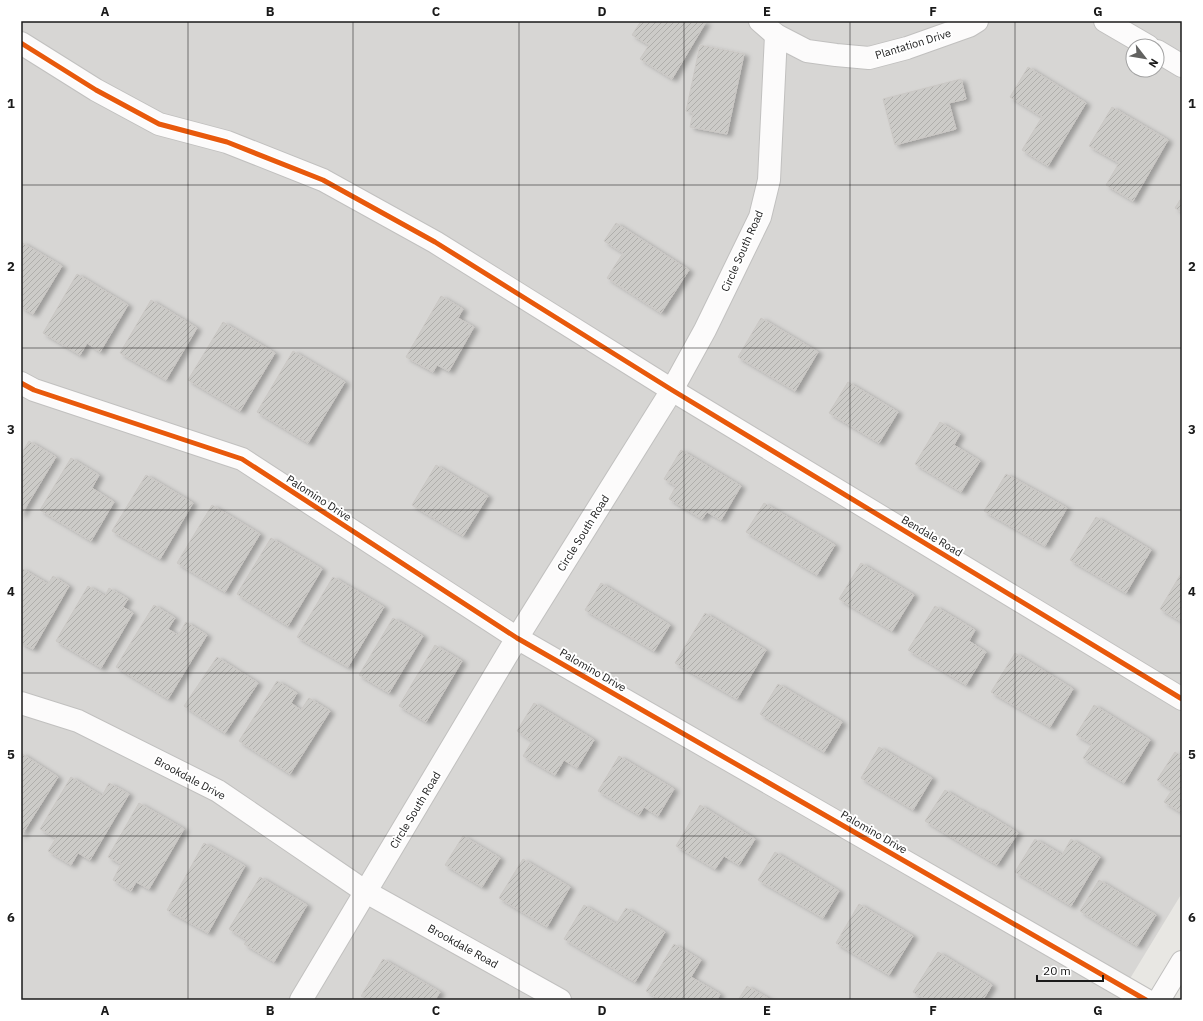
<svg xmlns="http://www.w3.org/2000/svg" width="1203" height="1021" viewBox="0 0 1203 1021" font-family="'IBM Plex Sans',sans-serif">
<defs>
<pattern id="building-hatch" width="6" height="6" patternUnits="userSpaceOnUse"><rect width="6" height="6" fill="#cccbc8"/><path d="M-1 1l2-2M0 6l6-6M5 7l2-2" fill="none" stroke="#afaeab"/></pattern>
<filter id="shadow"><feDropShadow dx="4.5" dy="2.5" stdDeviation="2" flood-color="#0004"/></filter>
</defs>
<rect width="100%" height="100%" fill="#e8e7e3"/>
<path fill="#d7d6d4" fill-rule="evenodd" d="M21,21h1161v872l-65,107h-1096zM1133,46h24v24h-24z"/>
<g fill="url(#building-hatch)" stroke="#cbc8c5" filter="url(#shadow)">
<path d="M641,21l65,1 -34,57 -32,-20 9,-14 -17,-10z"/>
<path d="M700,45l44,9 -17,80 -37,-7 3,-14 -7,-2z"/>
<path d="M1028,67l58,36 -38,63 -26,-16 20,-33 -32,-20z"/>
<path d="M961,79l5,20 -17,4 7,26 -61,16 -12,-46z"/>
<path d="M1112,107l56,33 -35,61 -27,-16 13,-22 -30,-17z"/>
<path d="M1182,197v15l-7,-4z"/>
<path d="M616,223l73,47 -28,43 -54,-35 16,-25 -19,-12z"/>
<path d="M21,242l41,24 -29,48 -12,-7z"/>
<path d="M77,274l51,31 -28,47 -13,-9 -7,12 -37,-22z"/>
<path d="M441,296l22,13 -5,9 16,9 -25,44 -12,-6 -4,7 -27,-15z"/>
<path d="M151,300l46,28 -31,52 -46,-27z"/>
<path d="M761,318l57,34 -23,39 -57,-34z"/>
<path d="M223,322l52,31 -35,58 -52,-31z"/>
<path d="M293,351l52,31 -37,61 -51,-31z"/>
<path d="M848,382l50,30 -19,31 -50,-30z"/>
<path d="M940,422l20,12 -6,11 26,16 -19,31 -46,-28z"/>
<path d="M29,441l27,16 -35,58v-61z"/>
<path d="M681,450l60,36 -20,34 -14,-8 -5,7 -33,-20 7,-13 -12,-7z"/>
<path d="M71,458l28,17 -7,13 22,14 -23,39 -51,-31z"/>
<path d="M436,465l52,31 -25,40 -51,-31z"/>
<path d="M1006,474l61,34 -22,38 -61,-35z"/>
<path d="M146,475l47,28 -33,56 -48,-28z"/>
<path d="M764,503l71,42 -18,30 -71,-43z"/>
<path d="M212,505l48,29 -35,58 -48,-29z"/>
<path d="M1096,517l55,33 -25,43 -56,-33z"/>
<path d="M271,538l51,31 -34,57 -51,-32z"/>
<path d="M861,563l53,32 -22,36 -53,-32z"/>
<path d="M21,568l27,16 5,-8 16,10 -36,63 -12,-6z"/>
<path d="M1182,572v50l-22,-13z"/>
<path d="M333,577l51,30 -36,60 -51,-30z"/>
<path d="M601,583l69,42 -16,26 -69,-41z"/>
<path d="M88,586l17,10 4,-8 19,11 -5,8 10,6 -32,55 -45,-27z"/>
<path d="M154,605l21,13 -7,11 10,6 8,-13 21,13 -39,64 -52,-32z"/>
<path d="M935,606l40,24 -6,11 17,11 -20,33 -58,-35z"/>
<path d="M705,613l61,37 -29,49 -62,-36z"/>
<path d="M393,618l30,18 -34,57 -30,-18z"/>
<path d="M435,645l27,16 -36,61 -27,-16z"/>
<path d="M1015,653l58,36 -23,38 -59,-35z"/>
<path d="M217,657l41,26 -33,50 -41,-27z"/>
<path d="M277,681l20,12 -6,10 10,7 8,-12 21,13 -40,63 -51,-33z"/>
<path d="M778,684l64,38 -18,30 -64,-38z"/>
<path d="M534,703l60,37 -17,28 -13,-8 -9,15 -32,-19 9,-15 -15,-10z"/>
<path d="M1094,705l56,35 -26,43 -41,-25 9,-14 -16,-9z"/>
<path d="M879,747l53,31 -19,32 -52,-32z"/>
<path d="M1175,752l7,5v56l-18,-11 8,-12 -15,-10z"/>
<path d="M21,753l37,24 -37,59z"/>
<path d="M619,756l55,33 -16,27 -14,-9 -5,8 -41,-24z"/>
<path d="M71,777l31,19 7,-13 20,11 -39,66 -12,-7 -7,12 -23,-14 8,-13 -16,-9z"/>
<path d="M945,790l31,19 1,-1 41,25 -21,32 -72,-44z"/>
<path d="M139,803l45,26 -35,60 -13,-7 -5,9 -18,-11 8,-16 -13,-7z"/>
<path d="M700,805l55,34 -16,26 -15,-9 -9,13 -39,-23z"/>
<path d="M463,836l37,22 -18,29 -37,-22z"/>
<path d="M1035,839l27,16 9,-16 29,18 -29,49 -56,-34z"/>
<path d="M204,843l41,23 -37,67 -41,-23z"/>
<path d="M775,852l64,39 -16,27 -65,-38z"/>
<path d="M523,859l47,28 -23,40 -48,-29z"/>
<path d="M260,877l47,28 -33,57 -30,-18 3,-4 -18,-11z"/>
<path d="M1099,880l57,35 -19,31 -57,-35z"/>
<path d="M859,904l54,32 -24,39 -53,-32z"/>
<path d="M584,905l32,19 10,-16 39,24 -30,50 -71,-43z"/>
<path d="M674,944l27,16 -10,17 29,17 -3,6h-57l-14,-9z"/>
<path d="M938,952l54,33 -9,15h-56l-14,-8z"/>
<path d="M383,959l57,33 -5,8h-67l-7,-4z"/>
<path d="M747,986l24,14h-33z"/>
</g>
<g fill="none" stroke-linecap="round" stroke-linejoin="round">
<g stroke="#c1c0bf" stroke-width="24">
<g id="minor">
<path d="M760,21l16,14 31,16 29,4 33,3 38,-10 62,-22 8,-5"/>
<path d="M1105,21l43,25"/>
<path d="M21,43l75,47 63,34 68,18 96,38 112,62 237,148 510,309"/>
<path d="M1157,51l25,15"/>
<path d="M21,383l13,7 208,69 275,179 629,362"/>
<path d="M21,703l57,18 140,70 148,101 194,108"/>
<path d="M301,1000l216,-362 155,-248 33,-60 55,-113 9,-37 7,-145"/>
</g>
</g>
<g stroke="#c1c0bf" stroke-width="24">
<path id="tertiary" d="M1159,1000l23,-38"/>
</g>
<use href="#minor" stroke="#fcfbfb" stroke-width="22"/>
<use href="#tertiary" stroke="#fcfbfb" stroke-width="22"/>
<g stroke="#fff" stroke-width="8">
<g id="cycleway">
<path d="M21,43l75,47 63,34 68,18 96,38 112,62 237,148 510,309"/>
<path d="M21,383l13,7 208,69 275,179 629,362"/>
</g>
</g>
<use href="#cycleway" stroke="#e8590c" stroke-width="5"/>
</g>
<path fill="none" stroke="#1a1a1a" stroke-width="1" stroke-opacity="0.55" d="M188,21v979M353,21v979M519,21v979M684,21v979M850,21v979M1015,21v979M21,185h1161M21,348h1161M21,510h1161M21,673h1161M21,836h1161"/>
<g text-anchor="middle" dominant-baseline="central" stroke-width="4" stroke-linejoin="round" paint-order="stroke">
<g font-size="11" fill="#1a1a1a" stroke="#fff">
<text transform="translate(913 44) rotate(-17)">Plantation Drive</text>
<text transform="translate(742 251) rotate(-66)">Circle South Road</text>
<text transform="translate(319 498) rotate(33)">Palomino Drive</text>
<text transform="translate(583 533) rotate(-58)">Circle South Road</text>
<text transform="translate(932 536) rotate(31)">Bendale Road</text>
<text transform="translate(593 670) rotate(30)">Palomino Drive</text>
<text transform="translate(190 778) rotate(28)">Brookdale Drive</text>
<text transform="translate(415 810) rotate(-59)">Circle South Road</text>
<text transform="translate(874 832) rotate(30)">Palomino Drive</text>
<text transform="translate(463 946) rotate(29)">Brookdale Road</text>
</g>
</g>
<rect width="1203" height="1021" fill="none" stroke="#ffffff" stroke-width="44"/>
<g transform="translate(1145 58) rotate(121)"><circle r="19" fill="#ffffff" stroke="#a3a3a3"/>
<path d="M0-3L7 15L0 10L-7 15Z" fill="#626260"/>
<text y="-6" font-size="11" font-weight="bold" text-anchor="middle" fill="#1a1a1a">N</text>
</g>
<path d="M1037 975v6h66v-6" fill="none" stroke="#1a1a1a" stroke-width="2"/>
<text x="1043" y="975" font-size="12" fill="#1a1a1a" stroke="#ffffff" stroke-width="3" paint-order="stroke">20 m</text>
<rect x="22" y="22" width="1159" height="977" fill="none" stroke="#1a1a1a" stroke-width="1.5"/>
<g font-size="13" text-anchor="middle" font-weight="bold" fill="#1a1a1a">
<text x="105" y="16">A</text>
<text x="270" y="16">B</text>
<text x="436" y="16">C</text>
<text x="602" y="16">D</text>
<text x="767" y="16">E</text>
<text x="933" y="16">F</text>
<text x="1098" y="16">G</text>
<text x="11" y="108">1</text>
<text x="1192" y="108">1</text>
<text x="11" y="271">2</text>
<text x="1192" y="271">2</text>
<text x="11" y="434">3</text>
<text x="1192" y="434">3</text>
<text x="11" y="596">4</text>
<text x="1192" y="596">4</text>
<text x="11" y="759">5</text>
<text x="1192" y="759">5</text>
<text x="11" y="922">6</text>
<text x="1192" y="922">6</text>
<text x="105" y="1015">A</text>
<text x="270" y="1015">B</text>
<text x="436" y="1015">C</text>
<text x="602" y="1015">D</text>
<text x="767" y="1015">E</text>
<text x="933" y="1015">F</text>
<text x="1098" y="1015">G</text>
</g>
</svg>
